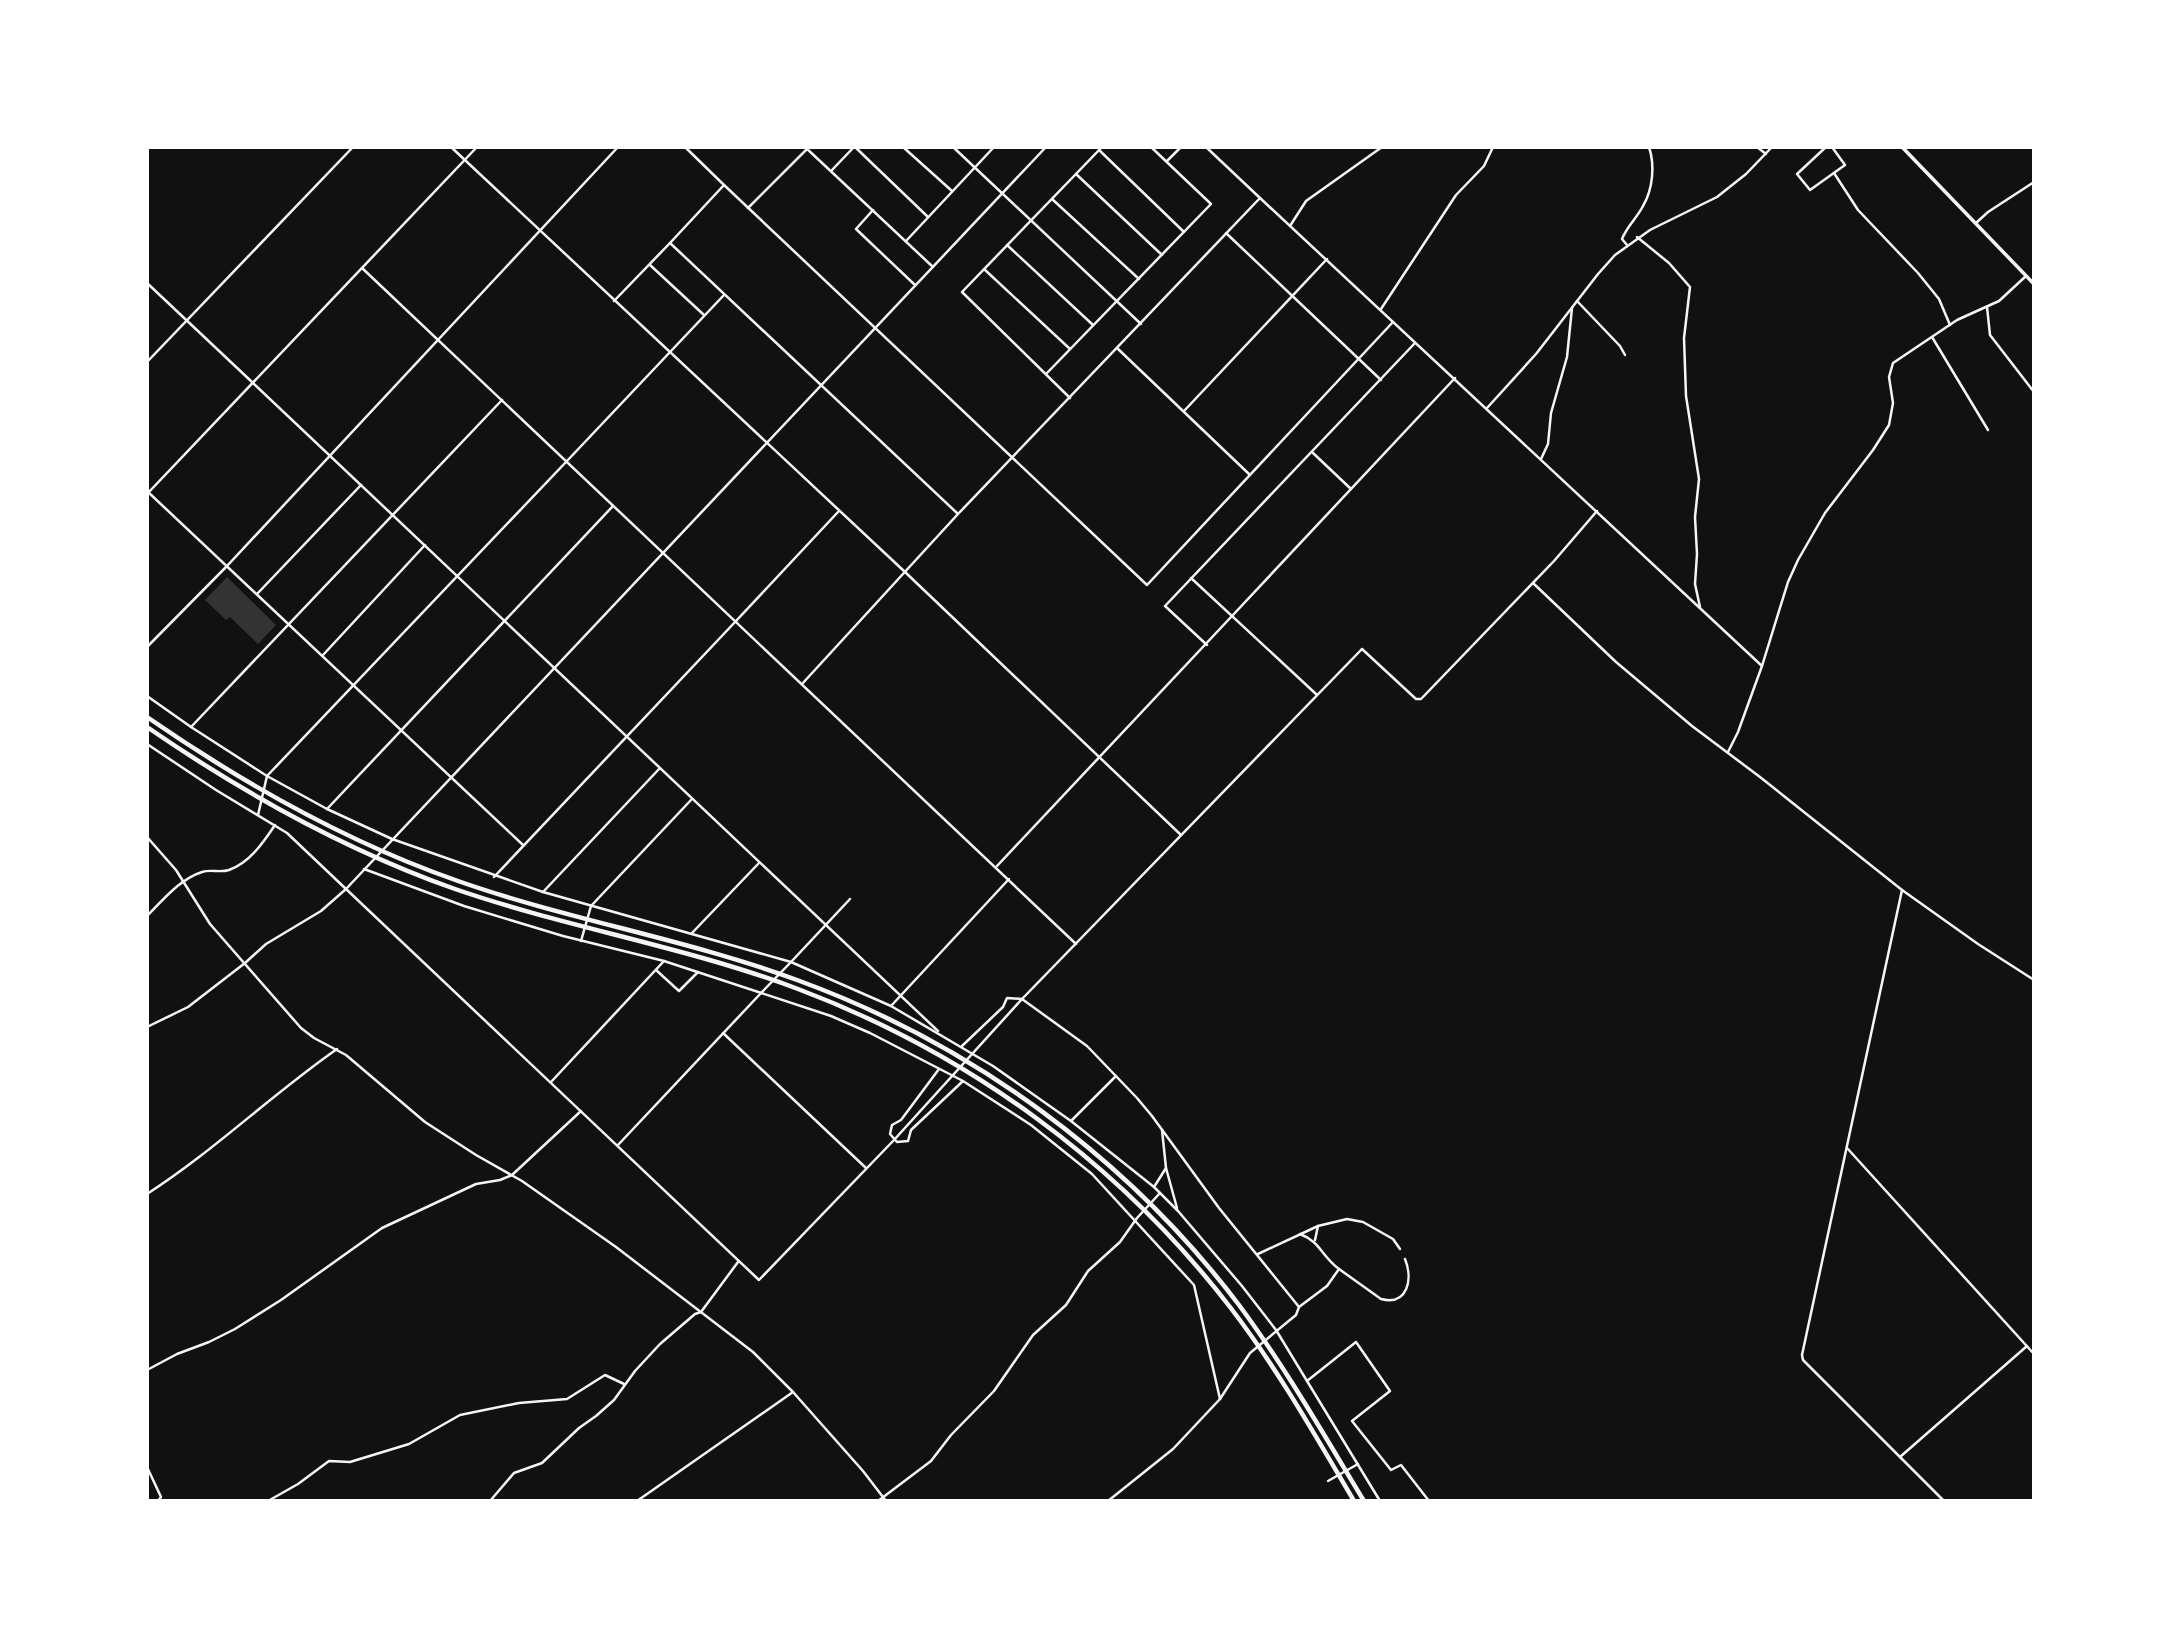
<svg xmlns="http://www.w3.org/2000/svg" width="2181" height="1648" viewBox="0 0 2181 1648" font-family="'Exo 2',sans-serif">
<rect width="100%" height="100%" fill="#111"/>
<path fill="#333" d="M227,577l49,48 -18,19 -28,-27 -4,3 -21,-20z"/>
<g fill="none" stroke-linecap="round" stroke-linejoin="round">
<g stroke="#f5f5f5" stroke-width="2.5">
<path d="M685,147l39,38 -54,58 287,270"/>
<path d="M805,147l128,120"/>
<path d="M855,147l73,70"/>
<path d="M903,147l49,44"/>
<path d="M953,147l188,177"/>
<path d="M1757,147l9,7"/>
<path d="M1826,147l-29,27 13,16 35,-25 -13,-18"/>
<path d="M1099,150l85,82"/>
<path d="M1167,161l14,-14"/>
<path d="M832,170l22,-23"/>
<path d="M1834,173l24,37 60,63 21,26 11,26"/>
<path d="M1076,174l86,81"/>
<path d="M724,185l423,400 246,-263"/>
<path d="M1052,199l87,80"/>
<path d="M748,208l61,-61"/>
<path d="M873,210l-17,19 59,56"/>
<path d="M1976,223l12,-11 46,-30"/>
<path d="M1290,226l16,-25 76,-54"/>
<path d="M1226,233l155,147"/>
<path d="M1637,237l32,26 21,24 -6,51 2,58 13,83 -4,38 2,37 -2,30 5,23"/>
<path d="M906,241l88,-94"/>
<path d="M1007,245l86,80"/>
<path d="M1627,245l-5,-6c5,-13 15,-21 21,-33 10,-17 12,-41 6,-59"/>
<path d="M650,265l54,50"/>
<path d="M362,268l714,676"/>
<path d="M984,269l86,80"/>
<path d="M614,301l56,-58"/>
<path d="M1577,301l43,45 5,9"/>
<path d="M1987,307l3,28 44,57"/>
<path d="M1381,309l75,-114 28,-29 9,-19"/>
<path d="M1932,337l56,93"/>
<path d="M1117,348l132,126"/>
<path d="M147,362l206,-215"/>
<path d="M1047,373l164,-169 -60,-57"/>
<path d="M253,383l685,648"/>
<path d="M1070,398l-108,-106 140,-145"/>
<path d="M1184,411l143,-152"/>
<path d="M1313,453l38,36"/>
<path d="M1541,459l7,-15 3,-31 16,-56 5,-49"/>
<path d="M148,492l375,353"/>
<path d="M905,572l276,263"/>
<path d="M1191,578l125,116"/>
<path d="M1533,583l83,79 76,64 68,51 142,113 76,54 56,36"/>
<path d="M257,594l104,-109"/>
<path d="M1207,645l-42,-39 250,-263"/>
<path d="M1362,649l54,50h5l133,-138 43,-50"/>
<path d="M323,655l102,-110"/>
<path d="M802,684l156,-170 302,-316 502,468 -24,66 -10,20"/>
<path d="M191,727l311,-327"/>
<path d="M147,744l69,46 71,43 59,56"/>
<path d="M327,809l286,-303"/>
<path d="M258,815l9,-39 299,-314"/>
<path d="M997,866l235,-250"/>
<path d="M364,869l100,37 99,30 101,25 167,55 39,17 93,48 68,44 61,49 102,111 26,114"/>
<path d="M494,877l242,-256"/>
<path d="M1902,890l-100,465 1,5 141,141"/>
<path d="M543,892l117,-124"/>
<path d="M147,916c16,-16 33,-37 55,-44 8,-3 18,1 27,-2 21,-8 34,-27 46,-45"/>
<path d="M692,933l67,-70"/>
<path d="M581,941l10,-35 100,-106"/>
<path d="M791,962l59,-63"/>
<path d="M656,970l23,21 19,-19"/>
<path d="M891,1006l118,-127"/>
<path d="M723,1033l143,135"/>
<path d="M962,1046l41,-39 4,-9 15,1"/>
<path d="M939,1069l-38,51 -9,5 -2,9 7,8 11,-1 3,-11 52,-49"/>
<path d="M551,1082l113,-121"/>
<path d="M1071,1121l45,-45"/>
<path d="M1162,1130l4,38 11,40"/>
<path d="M618,1145l144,-153"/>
<path d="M1847,1148l187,206"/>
<path d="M1154,1187l12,-19"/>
<path d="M147,1194c67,-43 124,-99 190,-145"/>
<path d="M1300,1234c21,8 21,22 39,35"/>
<path d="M1315,1240l3,-14"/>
<path d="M1258,1254l60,-28 29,-7 16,3 30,17 7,10"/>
<path d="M1299,1307l28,-21 12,-17 42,30c27,7 32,-20 24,-40"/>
<path d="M147,1370l30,-16 32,-12 26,-13 46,-29 101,-72 94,-44 24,-4 12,-5 69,-64"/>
<path d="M1307,1381l49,-39 34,49 -38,30 39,49 10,-5 28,36"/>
<path d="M1900,1457l127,-111"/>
<path d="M147,1467l14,30 -3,4"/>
<path d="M1328,1481l30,-17"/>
<path d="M268,1501l30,-17 31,-23 21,1 59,-18 51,-29 59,-12 48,-4 38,-24 19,9"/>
<path d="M490,1501l24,-28 28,-10 37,-35 17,-12 18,-16 21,-29 25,-27 35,-30 6,-2 37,-50"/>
<path d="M637,1501l156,-109"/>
<path d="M878,1501l53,-40 20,-26 43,-44 39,-56 33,-30 22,-34 32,-29 17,-24 23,-25"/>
</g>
<g stroke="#f5f5f5" stroke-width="2.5">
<path d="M451,147l454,425"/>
<path d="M1206,147l54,51"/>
<path d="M147,283l105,99"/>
<path d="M1487,408l49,-54 62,-80 17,-19 35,-25 67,-33 29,-23 26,-27"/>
<path d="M566,462l158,-167"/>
<path d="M147,494l330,-347"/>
<path d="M1232,616l223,-238"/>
<path d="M736,621l102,-109"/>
<path d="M147,647l80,-81 391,-419"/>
<path d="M1762,666l26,-84 10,-22 27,-47 48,-63 16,-25 4,-22 -4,-26 4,-14 64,-43 42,-19 27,-25"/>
<path d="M147,696l44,31 76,49 60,33 65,30 151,53 248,70 100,44 102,60 78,55 83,66 24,24 64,75 34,44 104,171"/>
<path d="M147,837l29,33 34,54 91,104 13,10 32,17 79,67 51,33 46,26 94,66 137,105 40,40 70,79 23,30"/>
<path d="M346,889l413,391 135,-140 128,-141 340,-350"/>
<path d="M762,992l29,-30"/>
<path d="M1022,999l65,47 50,52 15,18 67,92 80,99 -3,8 -46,38 -30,46 -47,50 -65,52"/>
<path d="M147,1027l41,-20 57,-44 21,-19 55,-33 25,-22 700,-742"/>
</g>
<path stroke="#f5f5f5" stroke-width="3.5" d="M1902,147l132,137"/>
<g stroke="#f5f5f5" stroke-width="4.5">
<path d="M147,717c97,67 199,125 311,164 111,39 228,58 339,99 173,63 330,177 442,325 46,62 85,130 125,196"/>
<path d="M147,727c96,66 198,123 308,162 113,39 232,58 343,100 170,64 321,174 432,318 47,61 85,128 124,194"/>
</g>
</g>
<rect width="2181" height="1648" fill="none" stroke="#ffffff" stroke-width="298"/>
</svg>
